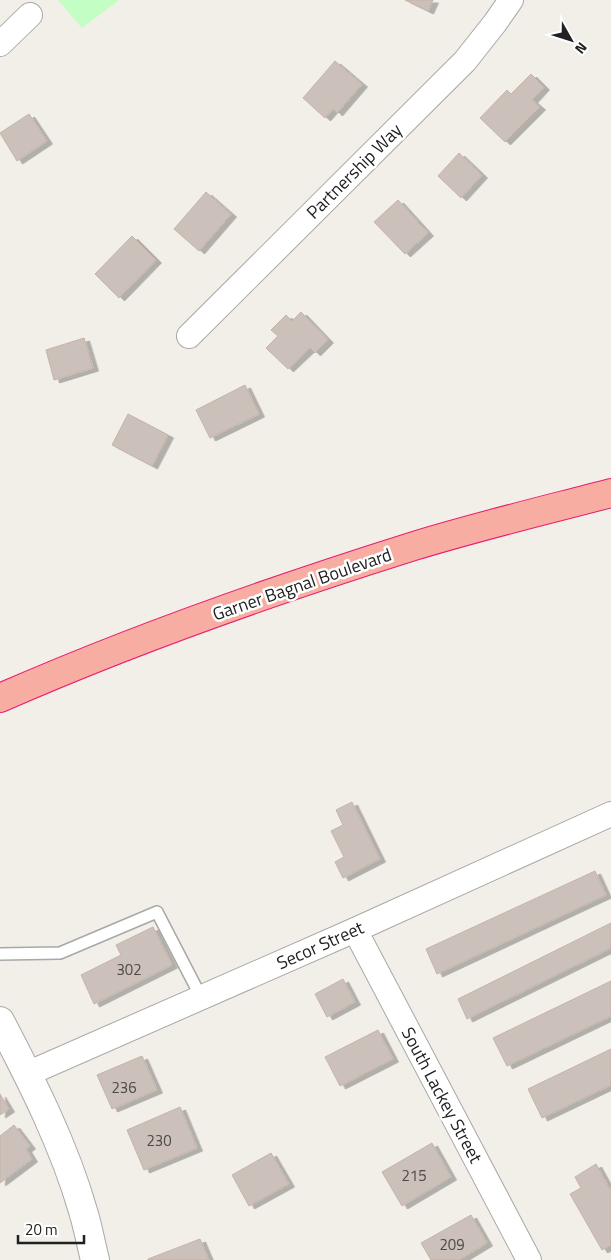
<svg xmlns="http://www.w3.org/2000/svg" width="611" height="1260" viewBox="0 0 611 1260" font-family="'Titillium Web',sans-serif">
<defs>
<filter id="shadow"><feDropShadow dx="5.5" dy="3" stdDeviation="0" flood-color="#0004"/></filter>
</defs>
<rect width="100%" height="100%" fill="#f2eee8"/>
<path fill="#c3fec4" d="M58,0h61l-37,28z"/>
<g fill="#cbc0ba" stroke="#c6b3a8" filter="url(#shadow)">
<path d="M405,0h28l-5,11z"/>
<path d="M335,61l27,23 -25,29 -4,-4 -8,9 -22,-20z"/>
<path d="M531,74l13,13 -12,13 8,7 -35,35 -25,-24 27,-28 4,4z"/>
<path d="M29,114l18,27 -30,20 -17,-28z"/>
<path d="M459,153l23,22 -21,23 -23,-22z"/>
<path d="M206,192l25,22 -32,37 -25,-22z"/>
<path d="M398,200l30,33 -23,21 -31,-32z"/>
<path d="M132,236l24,24 -37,38 -24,-24z"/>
<path d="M301,312l27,28 -13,13 -5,-5 -22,21 -22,-21 12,-12 -7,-6 15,-15 6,6z"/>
<path d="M84,338l9,30 -39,12 -8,-30z"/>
<path d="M245,385l14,29 -49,24 -14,-28z"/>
<path d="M128,414l40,21 -16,31 -40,-21z"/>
<path d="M352,802l28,57 -37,19 -8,-16 9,-5 -13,-26 12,-6 -7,-15z"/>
<path d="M595,871l11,24 -169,79 -11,-25z"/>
<path d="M611,923v25l-144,71 -9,-20z"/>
<path d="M153,927l19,38 -78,39 -13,-29 40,-20 -5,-10z"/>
<path d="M343,979l12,23 -28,15 -12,-23z"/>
<path d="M611,981v35l-104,50 -14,-28z"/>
<path d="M378,1030l15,29 -53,27 -15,-29z"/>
<path d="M611,1049v36l-69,33 -14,-29z"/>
<path d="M142,1056l15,34 -45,19 -15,-34z"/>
<path d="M0,1094l9,15 -9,6z"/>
<path d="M180,1107l17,41 -53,22 -17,-40z"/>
<path d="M14,1125l16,21 -4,3 6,10 -32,24v-47z"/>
<path d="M432,1143l19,34 -49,29 -20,-34z"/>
<path d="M271,1153l18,31 -40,22 -17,-31z"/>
<path d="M596,1164l15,27v54l-9,5 -32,-56 11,-6 -6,-11z"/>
<path d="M471,1215l16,28 -28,17h-28l-10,-17z"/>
<path d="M200,1239l9,21h-61v-1z"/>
</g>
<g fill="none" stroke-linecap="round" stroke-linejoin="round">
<g stroke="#a8a8a8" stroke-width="14">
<path id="service" d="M0,954l60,-1 97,-41 44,85"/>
</g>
<g stroke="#a8a8a8" stroke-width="26">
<g id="minor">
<path d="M0,44l30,-29"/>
<path d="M189,336l276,-275 30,-38 16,-23"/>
<path d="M355,930l174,330"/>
<path d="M27,1074l328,-144 256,-116"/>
</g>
</g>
<g stroke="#a8a8a8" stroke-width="30">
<path id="tertiary" d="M0,1021c32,61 64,124 83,190 5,16 8,33 12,49"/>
</g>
<g stroke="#ea1b6e" stroke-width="30">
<path id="trunk" d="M0,698c134,-59 274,-108 414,-152 65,-20 132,-36 197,-53"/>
</g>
<use href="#service" stroke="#fff" stroke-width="11"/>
<use href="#minor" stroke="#fff" stroke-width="24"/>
<use href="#tertiary" stroke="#fff" stroke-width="28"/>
<use href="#trunk" stroke="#f7ada2" stroke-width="28"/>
</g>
<g text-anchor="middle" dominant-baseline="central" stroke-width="5" stroke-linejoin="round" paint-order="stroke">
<g font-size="15" fill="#4c4947">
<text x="129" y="969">302</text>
<text x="124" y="1087">236</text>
<text x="159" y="1140">230</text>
<text x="414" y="1175">215</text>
<text x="452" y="1244">209</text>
</g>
<g font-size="18" fill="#212121" stroke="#fff">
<text transform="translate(354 171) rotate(-45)">Partnership Way</text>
<text transform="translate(302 584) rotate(-19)">Garner Bagnal Boulevard</text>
<text transform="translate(320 945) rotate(-24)">Secor Street</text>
<text transform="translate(442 1095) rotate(62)">South Lackey Street</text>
</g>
</g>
<g transform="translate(571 40) rotate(129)" stroke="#ffffff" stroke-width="4" paint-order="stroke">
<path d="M0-4L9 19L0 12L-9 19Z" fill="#212121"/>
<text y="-8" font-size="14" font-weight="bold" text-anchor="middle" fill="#212121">N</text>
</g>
<path d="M18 1235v8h66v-8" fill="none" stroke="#212121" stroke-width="2.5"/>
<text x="25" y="1235" font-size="15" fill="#212121" stroke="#ffffff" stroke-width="4" paint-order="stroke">20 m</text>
</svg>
